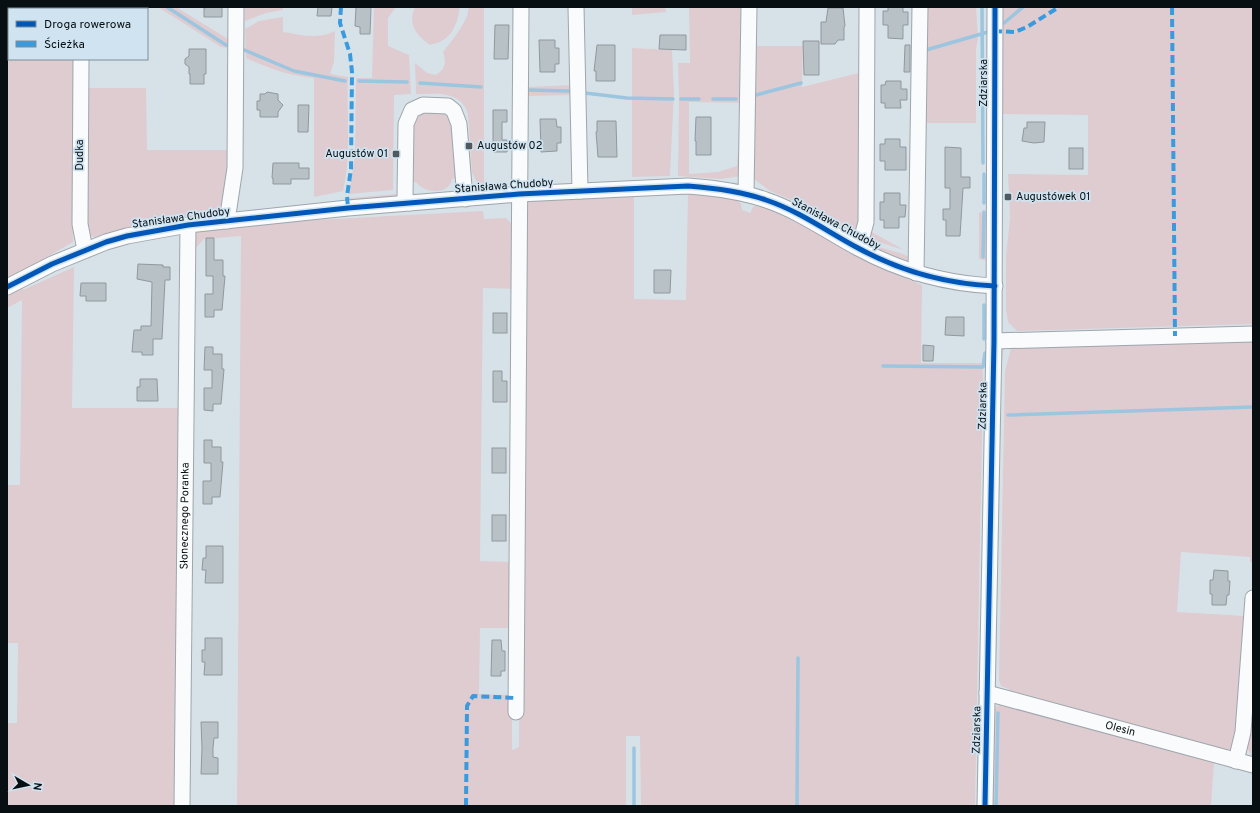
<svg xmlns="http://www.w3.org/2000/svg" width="1260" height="813" viewBox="0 0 1260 813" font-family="Overpass,sans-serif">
<rect width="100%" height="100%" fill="#d7e2e8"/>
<g fill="#deccd1">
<path d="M7,7h67l-1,2h-64v50h64v183l-66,38z"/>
<path d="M158,7h18l52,32 -1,9 -6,-1z"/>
<path d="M245,7h38v3l-17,3 -21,8z"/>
<path d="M374,7h22l-8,11v28l21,9 2,39 -17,1 -1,95 -44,4 6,-38 1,-78h16z"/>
<path d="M417,7h43c-3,19 -9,34 -30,38 -13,-9 -22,-20 -16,-36z"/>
<path d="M468,7h16v178l-7,-3 -5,-9 -4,-59c-7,-24 -32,-20 -52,-20l-1,-31 12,10 9,2c9,-6 11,-12 7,-23 7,-9 28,-34 25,-45z"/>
<path d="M632,7h33l1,5 -34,3z"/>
<path d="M689,7h55l-2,96 -53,-1v72l29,-2 19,-6 1,-13 4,-1 -1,24 -20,3 -43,-3 1,-79 -1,-34h12z"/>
<path d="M925,7h51l2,32 -2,10v74h-53z"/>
<path d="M1001,7h252v317l-236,7 -9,-9 -2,-13v-53l4,-38 -2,-44 80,1v-60l-87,-1z"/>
<path d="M283,17v15c19,3 34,8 52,-1l-1,31 -4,12 18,3c-2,38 4,77 -5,114l-29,6v-119c-25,-2 -46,-10 -68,-20l-1,-29 14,-8z"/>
<path d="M751,46h52l-1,41 57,-14 1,154 -3,8 -56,-31 -31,-13 -19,-14z"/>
<path d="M632,48l40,2 2,42 -4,84 -38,1z"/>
<path d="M573,85v10l-47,1v-9z"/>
<path d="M89,88h57l1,62h80l-1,46 -6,20 -123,23 -9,-5z"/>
<path d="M425,112c6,0 13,-1 19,2 13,8 11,49 12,64l-4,1c-2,16 -28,15 -36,3h-4c0,-20 -8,-60 13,-70z"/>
<path d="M688,192l50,7 3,5 1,6 8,3 4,-7c17,-7 98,47 117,57 17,8 34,15 51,22l-1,78h61l1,15 -8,428h-334l-1,-70h-14v70h-389l4,-570 -37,3 -9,10 -3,-3 1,-12 5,-6 44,-1 55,-6 186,-10 1,8 22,-1 8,8v63l-31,-1 -3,273 33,1 -1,66h-32l-1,66 33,1v55l7,-3 4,-545 111,-6v103l52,1z"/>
<path d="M397,194l-3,3 -44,5 -1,-4z"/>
<path d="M979,212l11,3 -1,46 -10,-2z"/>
<path d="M870,231l34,19 -38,-12z"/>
<path d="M866,243l37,11 9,5 -5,3 -36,-13z"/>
<path d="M74,267l-2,141h108l-4,398h-169v-83h10l1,-80h-11v-158h13l2,-185 -15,8v-15l16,-8v5z"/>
<path d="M1253,342v220h-3v-5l-69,-5 -4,60 68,4 -10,131 -9,4 -218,-59 1,-3 -8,-3 -2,-6 6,-309 6,-23z"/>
<path d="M1004,347l-3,23 -5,299 -2,2 5,-312 2,-10z"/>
<path d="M1253,675v83l-7,-12z"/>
<path d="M1000,704l214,58 -3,44h-221l3,-96z"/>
</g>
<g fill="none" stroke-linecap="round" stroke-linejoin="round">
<g stroke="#9cc5df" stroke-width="3.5">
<path d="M167,7l59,38"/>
<path d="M982,7l1,156"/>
<path d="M1004,23l19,-16"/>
<path d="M242,49l52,22 51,10"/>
<path d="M926,50l62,-18"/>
<path d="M359,81l48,1"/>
<path d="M420,83l61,4"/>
<path d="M527,90l42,1"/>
<path d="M585,93l42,5 46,1"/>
<path d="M756,95l45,-12"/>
<path d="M681,99h18"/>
<path d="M713,99h23"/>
<path d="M984,174v29"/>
<path d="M983,257l1,-45"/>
<path d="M984,339v-34"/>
<path d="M883,366l100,1 2,-14"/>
<path d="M1008,415l245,-8"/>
<path d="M634,806v-58"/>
<path d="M797,806l1,-148"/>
<path d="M996,806l2,-93"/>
</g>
</g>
<g fill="#b8c1c6" stroke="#90989e">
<path d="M210,7h12v10h-18v-9z"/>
<path d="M318,7h14l-1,9h-14z"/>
<path d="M356,7h15l-1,27h-10v-7l-5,-1z"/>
<path d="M888,7h15v5h5v13h-5v14l-15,-1v-13h-5v-14h5z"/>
<path d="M828,8h15l2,18 -1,1v13h-6l-3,4h-14v-22h5z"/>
<path d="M495,25h14l-1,34h-14z"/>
<path d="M660,35h26v15l-27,-1z"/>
<path d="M539,40h16v8h4v16h-4v8h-15z"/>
<path d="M803,41h16v34h-15z"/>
<path d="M597,45h18v36h-19v-10h-2z"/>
<path d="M905,45h5v27h-6z"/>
<path d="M189,49h17v25h-2v10h-14v-10h-1v-7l-4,-3v-5l4,-3z"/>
<path d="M886,81h15v8h6v11h-7l1,8h-16v-5h-4v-18h4z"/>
<path d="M267,92l11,2v6l5,5 -5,7v5h-18v-7h-3v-9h3v-7h5z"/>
<path d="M298,105h11l-1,27h-10z"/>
<path d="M493,110h14v12h-5v18h5v12h-14z"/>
<path d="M696,117h15v38h-15v-14h-1z"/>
<path d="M540,119h16l1,8h4v16h-4v8l-16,1z"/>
<path d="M597,121h19l1,36h-19l-2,-25h1z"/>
<path d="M1027,122h18l-1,20 -10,1 -12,-2 2,-13h3z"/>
<path d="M885,139h15v8h6v23h-21v-9h-5v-17h5z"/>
<path d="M945,147l16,1v29h9v11h-7l-3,48h-14v-16h-3v-11h7v-21h-5z"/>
<rect x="1069" y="148" width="14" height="21"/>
<path d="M273,163h26v5h10v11h-18v5h-18v-6h-1z"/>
<path d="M884,193h16v12h6l-1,12h-6v11h-15v-8h-4v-18h4z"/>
<path d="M206,238h8v22h9v16h2l-3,34h-8v7h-9v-23h8v-18h-7z"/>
<path d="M138,264l25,1v2h7v13h-5l-3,59h-9v16h-11v-3h-10l2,-22h7v-4h10l1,-44 -15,-3z"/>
<path d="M654,270h17l-1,23h-16z"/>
<path d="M81,283h25v18h-20v-5h-6z"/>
<rect x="493" y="313" width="14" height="20"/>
<path d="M946,317h18v19l-19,-1z"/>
<path d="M923,345l11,1 -1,15h-10z"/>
<path d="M205,347h8v7h9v15h2l-3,35h-8v7l-9,-1v-22h8v-18h-8z"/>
<path d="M493,371h9v10h5v21h-14z"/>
<path d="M140,379h17l1,22h-21v-14h3z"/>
<path d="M204,440h8v7h9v15h2l-3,35h-8v7h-9v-23h8v-18h-7z"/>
<rect x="492" y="448" width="14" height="25"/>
<rect x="492" y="515" width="14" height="26"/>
<path d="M206,546h17v37h-18l1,-13h-4l1,-12h3z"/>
<path d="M1214,570l14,1v10h2l-1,14h-2l-1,10h-14v-11h-2v-14h3z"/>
<path d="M205,638h17v37h-18l1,-13h-3v-12h3z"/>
<path d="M492,640h9l1,11h3v20h-4v5h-10z"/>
<path d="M201,722h17v16h-4l-1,10v9l5,1v16h-17l1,-26z"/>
</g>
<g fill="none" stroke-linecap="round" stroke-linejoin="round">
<g stroke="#9ea6ac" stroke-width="17">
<g id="minor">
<path d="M576,7l4,184"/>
<path d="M81,9v-2"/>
<path d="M81,59l-1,165 5,26"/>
<path d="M746,194l3,-187"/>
<path d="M409,203l-4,-6 1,-73 6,-14 11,-5 25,1 6,5 5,13 6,75"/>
<path d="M227,221l8,-53 1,-161"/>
<path d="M859,248l7,-26 1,-215"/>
<path d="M916,273l4,-266"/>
<path d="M7,287l45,-23 54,-22 21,-6 61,-11 160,-17 171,-14 169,-8c27,2 53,5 78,14 33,11 62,32 92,48 42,23 89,36 137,38"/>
<path d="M994,341l259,-7"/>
<path id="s1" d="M987,693l266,72"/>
<path d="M516,712l5,-705"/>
<path d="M1236,761l7,-29 10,-134"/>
<path id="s2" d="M182,806l6,-581"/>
<path d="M985,806l9,-465 1,-334"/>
</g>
</g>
<use href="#minor" stroke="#f9fbfc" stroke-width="15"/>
<g stroke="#3a9ade" stroke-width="4" stroke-dasharray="8 4" stroke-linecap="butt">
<path d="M341,7l-1,16 10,31 2,18 -1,97 -4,27 1,12"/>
<path d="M1172,7l3,329"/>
<path d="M994,31l21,1 12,-5 32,-20"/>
<path d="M466,806l1,-100 6,-10 43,2"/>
</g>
<g stroke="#cfe3f0" stroke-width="8">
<g id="cycleway">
<path d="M7,287l45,-23 54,-22 21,-6 61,-11 160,-17 171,-14 169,-8c27,2 53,5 78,14 33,11 62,32 92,48 42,23 89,36 137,38"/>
<path d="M985,806l9,-465 1,-334"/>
</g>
</g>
<use href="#cycleway" stroke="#0057b8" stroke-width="5"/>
</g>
<g fill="#50595e" stroke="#cfe3f0" stroke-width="1.5">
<rect x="465" y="142" width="8" height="8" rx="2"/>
<rect x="392" y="150" width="8" height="8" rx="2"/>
<rect x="1004" y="193" width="8" height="8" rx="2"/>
</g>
<g text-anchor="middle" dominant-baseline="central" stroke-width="3.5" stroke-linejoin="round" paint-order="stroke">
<g font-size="11" fill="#080f13" stroke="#cfe3f0">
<text transform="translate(984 83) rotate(-90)">Zdziarska</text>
<text transform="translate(80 155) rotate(-90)">Dudka</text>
<text transform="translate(504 186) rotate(-4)">Stanisława Chudoby</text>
<text transform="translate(181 218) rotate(-8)">Stanisława Chudoby</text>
<text transform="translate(836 224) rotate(28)">Stanisława Chudoby</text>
<text transform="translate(983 406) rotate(-89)">Zdziarska</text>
<text stroke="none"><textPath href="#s2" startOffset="290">Słonecznego Poranka</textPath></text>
<text stroke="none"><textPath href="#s1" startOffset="138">Olesin</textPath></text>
<text transform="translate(977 730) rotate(-89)">Zdziarska</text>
</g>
<g font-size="11" fill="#080f13" stroke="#cfe3f0" text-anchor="start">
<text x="477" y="146">Augustów 02</text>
<text x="388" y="154" text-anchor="end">Augustów 01</text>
<text x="1016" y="197">Augustówek 01</text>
</g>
</g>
<rect width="1260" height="813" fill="none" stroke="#080f13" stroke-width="16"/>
<rect x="8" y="8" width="140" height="52" fill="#cfe3f0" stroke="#7f8e98"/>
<rect x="16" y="21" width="20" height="6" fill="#0057b8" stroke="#7f8e98"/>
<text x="44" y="28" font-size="12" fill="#080f13">Droga rowerowa</text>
<rect x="16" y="41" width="20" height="6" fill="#3a9ade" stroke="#7f8e98"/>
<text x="44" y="48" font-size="12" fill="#080f13">Ścieżka</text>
<g transform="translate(28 785) rotate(99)" stroke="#cfe3f0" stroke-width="3" paint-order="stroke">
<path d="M0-3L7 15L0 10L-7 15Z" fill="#080f13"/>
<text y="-6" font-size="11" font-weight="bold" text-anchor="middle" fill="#080f13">N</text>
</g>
</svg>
